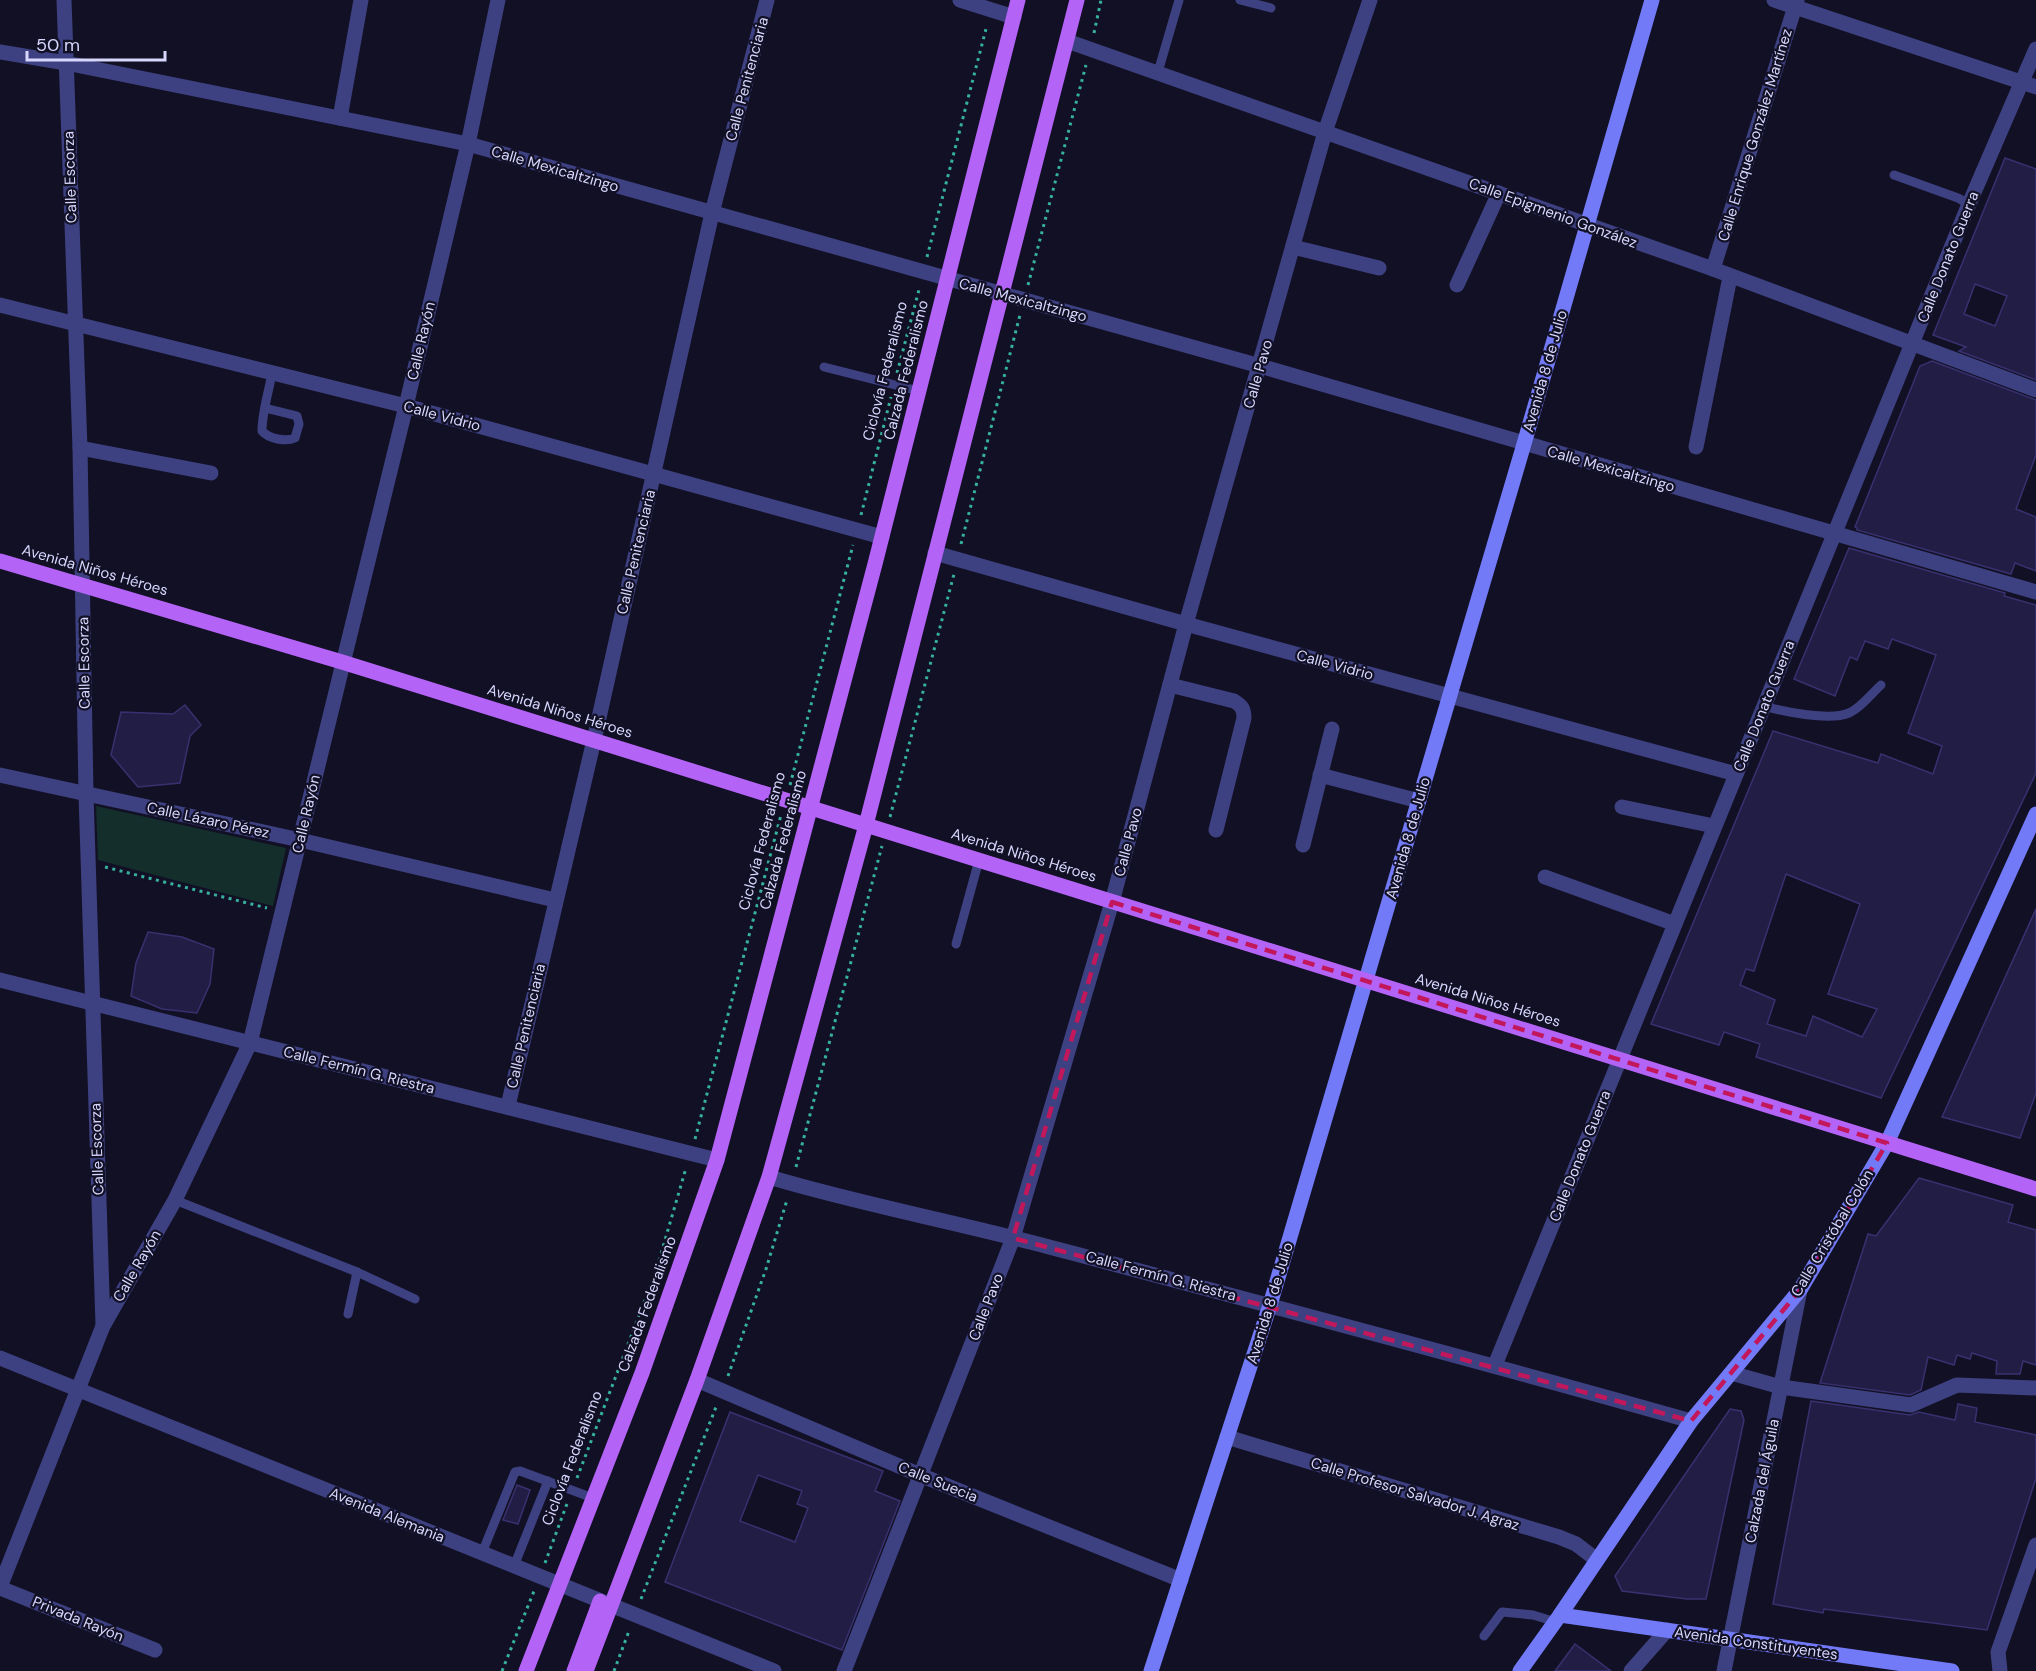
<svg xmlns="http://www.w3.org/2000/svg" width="2036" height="1671" viewBox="0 0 2036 1671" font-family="'DM Sans',sans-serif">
<rect width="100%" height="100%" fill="#121025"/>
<path fill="#132e2b" d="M96,806l190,42 -13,58 -175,-46z"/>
<g fill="#221d45" stroke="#38316f" stroke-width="1.5" fill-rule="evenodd">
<path d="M2005,158l31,11v211l-77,-29 7,-4 -33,-12zM1975,284l32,12 -12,30 -31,-12z"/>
<path d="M1932,361l104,39v55l-20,54 20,8v54l-21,-8 -4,11 -154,-44v-2l-2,-1 65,-161z"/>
<path d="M1849,548l156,45 -1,3 32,9v168l-155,325 -125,-41 4,-13 -36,-12 -5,13 -68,-21 122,-293 105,32 3,-9 52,20 9,-28 -34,-13 28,-78 -44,-16 -4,10 -23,-8 -8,19 -7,-3 -15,39 -41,-17zM1786,874l74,30 -32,90 49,15 -15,28 -49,-21 -7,20 -39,-12 8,-24 -35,-15 6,-16 8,2z"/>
<path d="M185,705l16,20 -11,11 -10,47 -42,4 -27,-32 10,-43 52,2z"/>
<path d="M2036,909v184l-16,45 -78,-21z"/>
<path d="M148,932l34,5 32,12 -4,35 -13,29 -35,-4 -31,-13 5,-33z"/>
<path d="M1919,1178l94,27 -5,17 28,8v135l-13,-4 -3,13h-24l1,-13 -25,-8 -2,6 -13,-4 -3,10 -26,-8 -7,33 -11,5 -90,-12 48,-149 8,2z"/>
<path d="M1811,1401l99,14 9,-3 36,8 3,-16 19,4 -2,14 61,13v43l-49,152 -163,-21 -1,4 -50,-9z"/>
<path d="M1730,1409l11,2 3,9 -38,179h-19l-65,-8 -7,-15z"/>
<path d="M730,1412l153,59 -8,20 25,10 -58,149 -177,-68zM758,1475l44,16 -5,13 11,4 -13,34 -55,-21z"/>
<path d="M517,1485l13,5 -12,34 -15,-4z"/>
<path d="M1575,1644l36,27h-56z"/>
</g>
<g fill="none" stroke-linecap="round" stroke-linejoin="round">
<g stroke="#36b1a0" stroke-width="3" stroke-dasharray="3 4.5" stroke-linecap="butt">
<path d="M1094,33l7,-33"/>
<path d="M927,257l60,-232"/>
<path d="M1028,285l58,-220"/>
<path d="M897,373l23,-87"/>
<path d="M861,515l30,-118"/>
<path d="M961,544l59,-229"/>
<path d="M790,785l63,-240"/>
<path d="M890,817l64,-243"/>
<path d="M105,867l162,41"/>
<path d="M695,1139l86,-324"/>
<path d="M796,1167l86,-321"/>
<path d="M728,1376l38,-107 21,-69"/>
<path d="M577,1478l79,-207 30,-103"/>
<path d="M545,1563l23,-62"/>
<path d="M641,1599l75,-192"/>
<path d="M502,1671l32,-80"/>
<path d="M614,1671l15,-40"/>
</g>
<g stroke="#3e4181" stroke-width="9">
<path d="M1240,0l31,8"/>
<path d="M1158,72l21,-72"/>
<path d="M1894,175l64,23 11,6"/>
<path d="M824,367l95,24"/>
<path d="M265,408l32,8 2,8 -4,14c-9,4 -26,1 -33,-7 0,-19 7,-40 10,-58"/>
<path d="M1764,706c20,6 66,15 85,7 12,-5 22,-19 32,-28"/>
<path d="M956,944l23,-84"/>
<path d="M175,1200l182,72 58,27"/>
<path d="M348,1314l9,-42"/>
<path d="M482,1553l33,-81 5,-1 73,27"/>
<path d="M514,1566l34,-85"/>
<path d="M1484,1636l18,-24 31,3 23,7"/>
</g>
<g stroke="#3e4181" stroke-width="15">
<path d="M64,0l16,448 6,346 17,531"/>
<path d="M960,0l54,17"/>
<path d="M1774,0l262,87"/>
<path d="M1067,41l646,228 323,121"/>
<path d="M0,52l66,11 402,81 792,222 776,226"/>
<path d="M340,118l21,-118"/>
<path d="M1293,247l86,21"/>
<path d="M1713,269l84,-269"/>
<path d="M1457,285l42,-92"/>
<path d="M0,305l406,101 476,131"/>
<path d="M1696,447l34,-170"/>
<path d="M80,448l131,25"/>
<path d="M935,553l251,71 550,150"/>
<path d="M1170,685l64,16c8,5 10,8 10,17l-28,112"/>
<path d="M0,775l300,65 255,60"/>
<path d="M1320,775l99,26"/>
<path d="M1622,807l92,19"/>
<path d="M1303,845l29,-116"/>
<path d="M1545,877l130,47"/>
<path d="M0,980c239,59 478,119 717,180"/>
<path d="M508,1106l86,-366 118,-527 55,-213"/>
<path d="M769,1177c87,26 177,43 265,66 219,58 439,116 657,178"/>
<path d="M0,1358l774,313"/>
<path d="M1495,1365l474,-1161 67,-155"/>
<path d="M1731,1373l50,14 130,18 46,-20 79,3"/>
<path d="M697,1380l223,95 261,105"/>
<path d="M1227,1437l332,100 17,7 21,16"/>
<path d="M0,1587l103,-261 72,-126 75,-157 156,-637 62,-262 30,-144"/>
<path d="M0,1588l155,62"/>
<path d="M844,1671l169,-433 99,-336 74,-278 139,-492 45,-132"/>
<path d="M1631,1671l36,-41"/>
<path d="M1724,1671l76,-381"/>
<path d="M2000,1671l-2,-19 38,-107"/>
</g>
<g stroke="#727af7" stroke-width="15">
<path d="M1560,1615l392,56"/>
<path d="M1151,1671l119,-366 254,-861 128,-444"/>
<path d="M1520,1671l40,-56 131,-194 109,-131 87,-147 149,-329"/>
</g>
<g stroke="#b463f7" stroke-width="15">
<path d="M0,561l342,101 1694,527"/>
<path d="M526,1671l116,-298 75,-213 158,-596 143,-564"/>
<path d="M574,1671l26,-70"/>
<path d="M586,1671l111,-291 72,-203 97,-352 211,-825"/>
</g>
</g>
<path fill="none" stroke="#c2185b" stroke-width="4.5" stroke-dasharray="12 8" stroke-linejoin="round" d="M1112,902l775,241 -87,147 -109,131 -678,-183z"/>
<g text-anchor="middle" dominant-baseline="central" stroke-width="4.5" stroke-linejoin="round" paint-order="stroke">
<g font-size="15" fill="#d7d6fd" stroke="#121025">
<text transform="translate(747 79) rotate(-75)">Calle Penitenciaria</text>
<text transform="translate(1755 135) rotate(-73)">Calle Enrique González Martínez</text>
<text transform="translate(555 169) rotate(16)">Calle Mexicaltzingo</text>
<text transform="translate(70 177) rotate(-92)">Calle Escorza</text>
<text transform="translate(1553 213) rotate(20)">Calle Epigmenio González</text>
<text transform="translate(1948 257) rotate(-68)">Calle Donato Guerra</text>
<text transform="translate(1023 300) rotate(15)">Calle Mexicaltzingo</text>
<text transform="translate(421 341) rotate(-77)">Calle Rayón</text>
<text transform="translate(906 370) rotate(-76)">Calzada Federalismo</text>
<text transform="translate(885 371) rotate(-76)">Ciclovía Federalismo</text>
<text transform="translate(1545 371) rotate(-74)">Avenida 8 de Julio</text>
<text transform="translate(1258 374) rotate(-74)">Calle Pavo</text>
<text transform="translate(442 416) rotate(15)">Calle Vidrio</text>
<text transform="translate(1611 469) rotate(16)">Calle Mexicaltzingo</text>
<text transform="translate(636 552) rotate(-77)">Calle Penitenciaria</text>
<text transform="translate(95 570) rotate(16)">Avenida Niños Héroes</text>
<text transform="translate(84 663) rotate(-91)">Calle Escorza</text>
<text transform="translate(1335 665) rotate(15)">Calle Vidrio</text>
<text transform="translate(1764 706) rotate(-68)">Calle Donato Guerra</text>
<text transform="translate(560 711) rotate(17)">Avenida Niños Héroes</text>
<text transform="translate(306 814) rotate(-77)">Calle Rayón</text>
<text transform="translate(208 820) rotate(12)">Calle Lázaro Pérez</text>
<text transform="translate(1408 838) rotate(-74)">Avenida 8 de Julio</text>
<text transform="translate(783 840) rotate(-75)">Calzada Federalismo</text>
<text transform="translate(762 841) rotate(-75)">Ciclovía Federalismo</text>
<text transform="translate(1128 842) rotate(-75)">Calle Pavo</text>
<text transform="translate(1024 855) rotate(17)">Avenida Niños Héroes</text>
<text transform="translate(1488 1000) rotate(17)">Avenida Niños Héroes</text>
<text transform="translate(526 1026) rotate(-77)">Calle Penitenciaria</text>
<text transform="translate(359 1070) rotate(14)">Calle Fermín G. Riestra</text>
<text transform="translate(97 1149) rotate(-92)">Calle Escorza</text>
<text transform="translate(1580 1156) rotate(-68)">Calle Donato Guerra</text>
<text transform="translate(1832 1233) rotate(-59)">Calle Cristóbal Colón</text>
<text transform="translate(137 1266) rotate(-60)">Calle Rayón</text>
<text transform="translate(1161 1276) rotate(15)">Calle Fermín G. Riestra</text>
<text transform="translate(1270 1303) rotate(-73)">Avenida 8 de Julio</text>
<text transform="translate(647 1304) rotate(-70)">Calzada Federalismo</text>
<text transform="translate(986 1307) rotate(-69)">Calle Pavo</text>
<text transform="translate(572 1458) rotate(-69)">Ciclovía Federalismo</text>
<text transform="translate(1762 1481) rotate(-79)">Calzada del Águila</text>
<text transform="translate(938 1482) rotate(22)">Calle Suecia</text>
<text transform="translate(1415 1494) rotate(17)">Calle Profesor Salvador J. Agraz</text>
<text transform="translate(387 1515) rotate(22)">Avenida Alemania</text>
<text transform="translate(78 1619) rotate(22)">Privada Rayón</text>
<text transform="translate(1756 1643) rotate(8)">Avenida Constituyentes</text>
</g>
</g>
<path d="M27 51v9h138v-9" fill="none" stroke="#d7d6fd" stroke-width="3"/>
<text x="36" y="51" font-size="18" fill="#d7d6fd" stroke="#121025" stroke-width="4.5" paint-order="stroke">50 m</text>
</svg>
